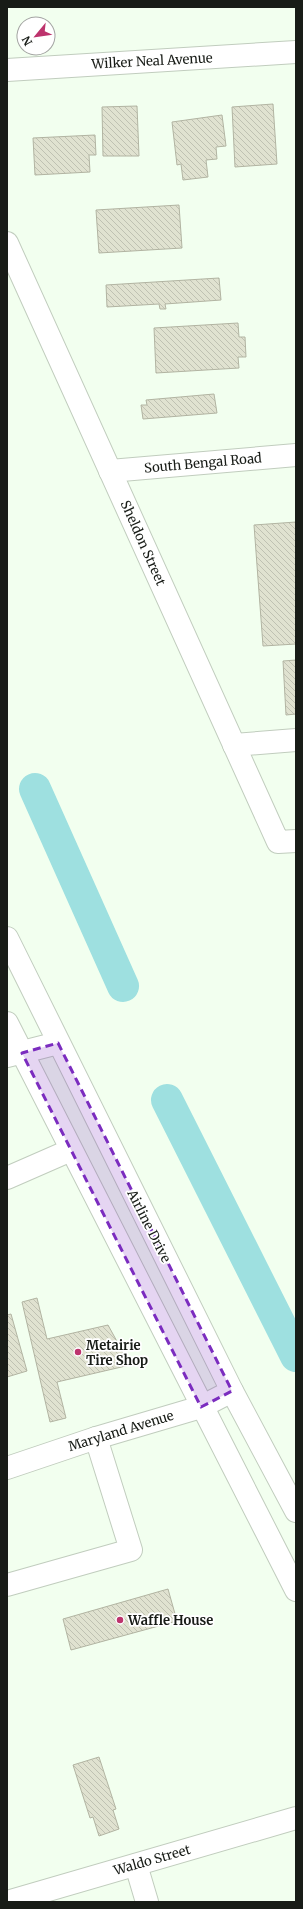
<svg xmlns="http://www.w3.org/2000/svg" width="303" height="1909" viewBox="0 0 303 1909" font-family="Merriweather,serif">
<defs>
<pattern id="building-back-hatch" width="6" height="6" patternUnits="userSpaceOnUse"><rect width="6" height="6" fill="#e0e2d0"/><path d="M-1 5l2 2M0 0l6 6M5-1l2 2" fill="none" stroke="#bfc1b2"/></pattern>
</defs>
<rect width="100%" height="100%" fill="#f2ffef"/>
<g fill="none" stroke-linecap="round" stroke-linejoin="round">
<g stroke="#9ee0e0" stroke-width="32">
<path d="M35,789l88,197"/>
<path d="M167,1100l129,256"/>
</g>
</g>
<g fill="url(#building-back-hatch)" stroke="#b2b4a2">
<path d="M273,104l4,60 -42,3 -3,-60z"/>
<path d="M137,106l2,50h-36l-1,-49z"/>
<path d="M222,115l4,31 -10,1 1,12 -11,1 2,17 -25,3 -2,-16 -4,1 -5,-43z"/>
<path d="M95,135l1,20h-7l1,17 -55,3 -2,-37z"/>
<path d="M179,205l3,43 -83,5 -3,-43z"/>
<path d="M219,278l2,22 -56,4 1,5h-6l-1,-5 -52,3 -1,-22z"/>
<path d="M238,323l1,14h6l1,20h-8l1,11 -83,5 -2,-45z"/>
<path d="M214,394l3,19 -74,6 -2,-14h6l-1,-5z"/>
<path d="M296,522v122l-33,2 -9,-121z"/>
<path d="M296,660v54l-10,1 -3,-54z"/>
<path d="M37,1298l10,41 61,-14 22,40 -73,17 9,36 -16,4 -28,-120z"/>
<path d="M11,1314l16,57 -20,6v-62z"/>
<path d="M168,1589l9,32 -106,29 -8,-31z"/>
<path d="M99,1757l17,52 -3,1 6,19 -20,7 -6,-19 -3,1 -17,-53z"/>
</g>
<g fill="none" stroke-linecap="round" stroke-linejoin="round">
<g stroke="#c1cdbe" stroke-width="24">
<g id="minor">
<path d="M7,70l289,-18"/>
<path d="M7,243l271,599 18,-1"/>
<path d="M110,471l186,-16"/>
<path d="M234,745l62,-5"/>
<path d="M7,1056l51,-13"/>
<path d="M7,1178l64,-28"/>
<path d="M7,1468l89,-30 105,-31 31,-16"/>
<path d="M7,1585l124,-35 -35,-112"/>
<path d="M136,1865l11,37"/>
<path d="M7,1902l289,-84"/>
</g>
</g>
<g stroke="#c1cdbe" stroke-width="24">
<g id="highway">
<path d="M7,938l225,453 64,120"/>
<path d="M7,1023l289,567"/>
</g>
</g>
<use href="#minor" stroke="#fff" stroke-width="22"/>
<use href="#highway" stroke="#fff" stroke-width="22"/>
</g>
<path fill="#7b2cbf" fill-opacity="0.2" stroke="#7b2cbf" stroke-width="3" stroke-dasharray="8 5" stroke-linejoin="round" d="M58,1043l174,348 -31,16 -179,-354z"/>
<g fill="#bd336d" stroke="#fff" stroke-width="1.5">
<circle cx="78" cy="1352" r="4"/>
<circle cx="120" cy="1620" r="4"/>
</g>
<g text-anchor="middle" dominant-baseline="central" stroke-width="3.5" stroke-linejoin="round" paint-order="stroke">
<g font-size="13" fill="#181c17" stroke="#fff">
<text transform="translate(152 61) rotate(-3)">Wilker Neal Avenue</text>
<text transform="translate(203 463) rotate(-5)">South Bengal Road</text>
<text transform="translate(143 543) rotate(66)">Sheldon Street</text>
<text transform="translate(149 1226) rotate(63)">Airline Drive</text>
<text transform="translate(121 1431) rotate(-17)">Maryland Avenue</text>
<text transform="translate(152 1860) rotate(-16)">Waldo Street</text>
</g>
<g font-size="13" font-weight="bold" fill="#181c17" stroke="#fff" text-anchor="start">
<text x="86" y="1345">Metairie<tspan x="86" dy="15">Tire Shop</tspan></text>
<text x="128" y="1620">Waffle House</text>
</g>
</g>
<rect width="303" height="1909" fill="none" stroke="#181c17" stroke-width="16"/>
<g transform="translate(36 36) rotate(241)"><circle r="19" fill="#ffffff" stroke="#a3a4a2"/>
<path d="M0-3L7 15L0 10L-7 15Z" fill="#bd336d"/>
<text y="-6" font-size="11" font-weight="bold" text-anchor="middle" fill="#181c17">N</text>
</g>
</svg>
